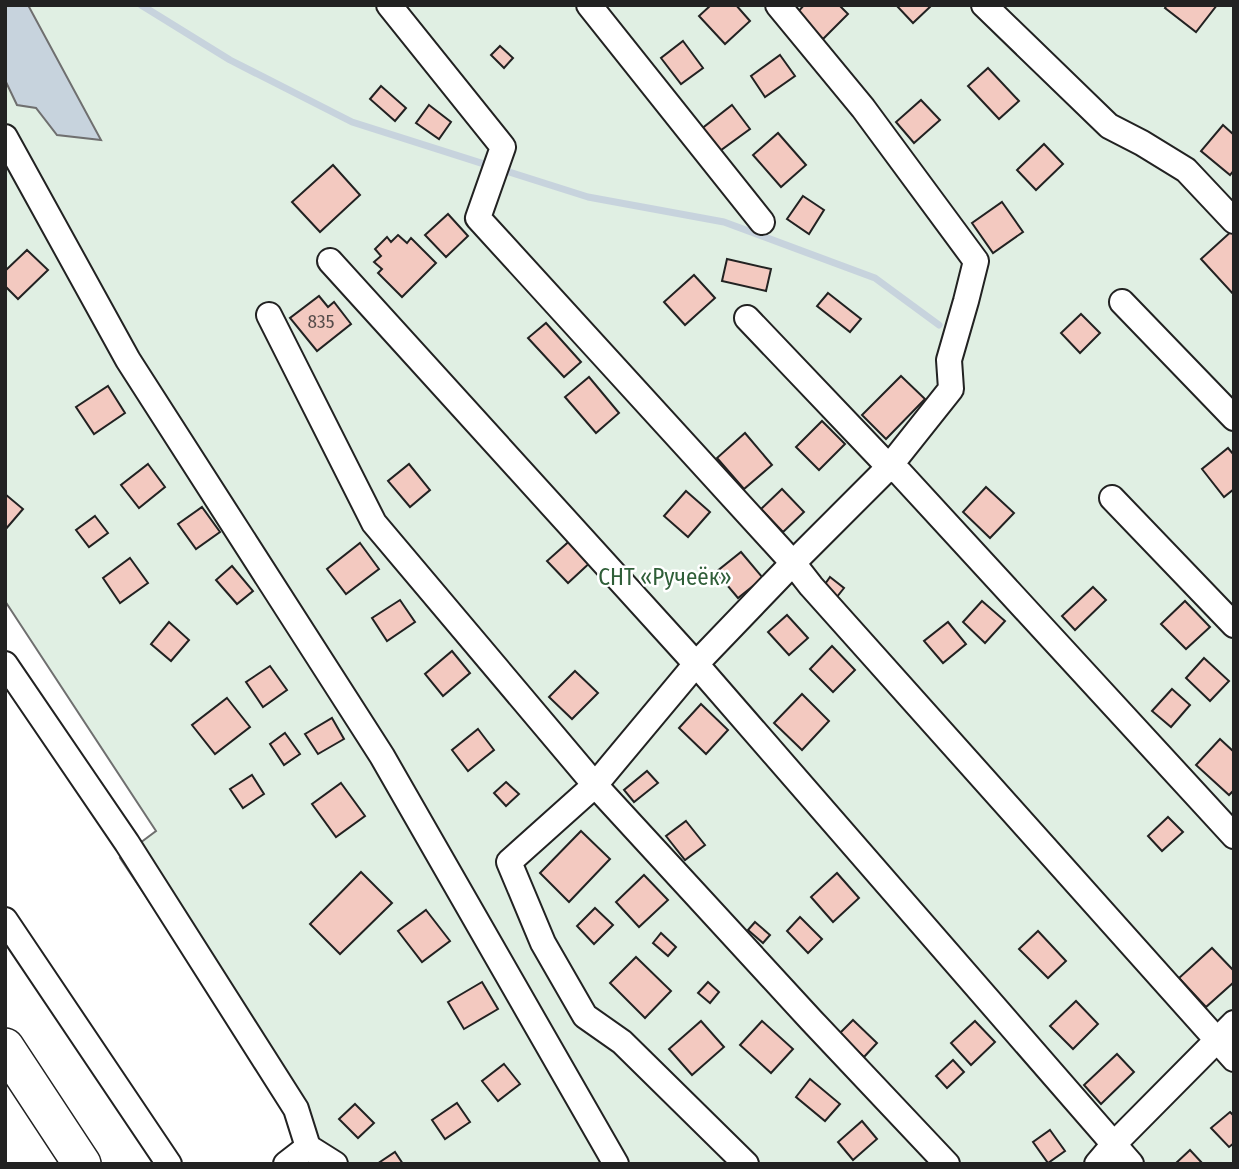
<svg xmlns="http://www.w3.org/2000/svg" width="1239" height="1169" viewBox="0 0 1239 1169" font-family="'Fira Sans Condensed',sans-serif">
<rect width="100%" height="100%" fill="#fff"/>
<path fill="#e0efe3" stroke="#6f6f6f" stroke-width="2" d="M5,5h1229v1159h-908l-206,-306 36,-27 -151,-230z"/>
<path fill="#c7d3dd" stroke="#6f6f6f" stroke-width="2" d="M5,5h23l73,135 -44,-5 -21,-27 -19,-3 -12,-25z"/>
<g fill="none" stroke-linecap="round" stroke-linejoin="round">
<path stroke="#c7d3dd" stroke-width="7" d="M141,5l89,55 122,62 236,75 136,25 151,56 64,47"/>
</g>
<g fill="#f3c9c0" stroke="#222" stroke-width="2">
<path d="M711,5h25l14,16 -25,23 -26,-28z"/>
<path d="M804,5h35l9,9 -25,25 -26,-26z"/>
<path d="M896,5h36l-19,18z"/>
<path d="M1167,5h50l-21,27 -31,-24z"/>
<path d="M683,41l20,27 -22,16 -20,-26z"/>
<path d="M500,46l13,12 -9,10 -13,-13z"/>
<path d="M780,55l15,21 -30,21 -14,-21z"/>
<path d="M988,68l31,33 -20,18 -31,-33z"/>
<path d="M381,86l25,22 -11,13 -25,-22z"/>
<path d="M921,100l19,20 -26,23 -18,-21z"/>
<path d="M429,105l22,17 -12,17 -23,-16z"/>
<path d="M732,105l18,24 -33,24 -17,-23z"/>
<path d="M1223,125l11,10v35l-4,5 -29,-24z"/>
<path d="M778,133l28,32 -25,22 -28,-32z"/>
<path d="M1044,144l19,20 -27,26 -19,-20z"/>
<path d="M333,165l27,30 -40,37 -28,-30z"/>
<path d="M803,196l21,14 -15,24 -22,-15z"/>
<path d="M1002,202l21,30 -30,21 -21,-30z"/>
<path d="M448,214l20,22 -22,21 -21,-22z"/>
<path d="M1234,229v66l-33,-36z"/>
<path d="M398,235l9,8 4,-5 25,25 -34,34 -24,-24 4,-4 -8,-7 7,-6 -6,-7 12,-12 4,5z"/>
<path d="M27,250l21,20 -30,29 -13,-13v-15z"/>
<path d="M727,259l44,10 -5,22 -44,-10z"/>
<path d="M694,275l21,23 -30,27 -21,-23z"/>
<path d="M828,293l33,26 -11,13 -33,-26z"/>
<path d="M319,296l9,11 6,-5 17,22 -34,27 -27,-33z"/>
<path d="M1081,314l19,19 -20,20 -19,-20z"/>
<path d="M546,323l35,39 -17,15 -36,-39z"/>
<path d="M901,376l24,23 -39,40 -24,-24z"/>
<path d="M589,377l30,36 -23,20 -31,-36z"/>
<path d="M108,386l17,27 -31,21 -18,-27z"/>
<path d="M822,421l23,23 -26,26 -23,-23z"/>
<path d="M745,433l27,32 -28,24 -27,-31z"/>
<path d="M1228,448l6,7v34l-10,8 -22,-28z"/>
<path d="M148,464l17,23 -26,21 -18,-23z"/>
<path d="M409,464l21,26 -20,17 -22,-26z"/>
<path d="M986,487l28,26 -24,25 -27,-26z"/>
<path d="M782,489l22,23 -21,20 -22,-23z"/>
<path d="M686,491l24,21 -22,25 -24,-21z"/>
<path d="M5,494l18,15 -18,21z"/>
<path d="M202,507l18,25 -24,17 -18,-25z"/>
<path d="M95,516l13,17 -19,14 -13,-17z"/>
<path d="M574,537l20,22 -26,24 -21,-22z"/>
<path d="M360,543l19,26 -33,25 -19,-25z"/>
<path d="M741,552l22,26 -25,20 -22,-26z"/>
<path d="M130,558l18,25 -28,20 -17,-25z"/>
<path d="M232,566l21,25 -16,13 -21,-24z"/>
<path d="M830,577l14,11 -8,10 -13,-11z"/>
<path d="M1093,587l13,13 -31,30 -13,-14z"/>
<path d="M400,600l15,22 -28,19 -15,-23z"/>
<path d="M982,601l23,20 -20,22 -22,-21z"/>
<path d="M1185,601l25,26 -24,22 -25,-25z"/>
<path d="M787,615l21,23 -19,17 -21,-23z"/>
<path d="M169,622l20,18 -18,21 -20,-17z"/>
<path d="M948,622l18,22 -23,19 -19,-22z"/>
<path d="M832,646l23,24 -22,22 -23,-23z"/>
<path d="M452,651l18,22 -27,23 -18,-22z"/>
<path d="M1204,658l25,23 -19,20 -24,-23z"/>
<path d="M270,666l17,24 -24,17 -17,-25z"/>
<path d="M575,671l23,22 -26,26 -23,-22z"/>
<path d="M1172,689l18,16 -19,22 -19,-16z"/>
<path d="M802,694l27,27 -27,29 -28,-27z"/>
<path d="M227,698l23,29 -35,27 -23,-29z"/>
<path d="M701,704l27,26 -22,24 -27,-26z"/>
<path d="M332,718l12,21 -26,15 -13,-20z"/>
<path d="M478,729l16,21 -26,21 -16,-21z"/>
<path d="M285,733l15,21 -16,11 -14,-21z"/>
<path d="M1220,739l14,13v38l-5,5 -33,-30z"/>
<path d="M647,771l11,12 -24,19 -10,-12z"/>
<path d="M252,775l12,19 -21,14 -13,-19z"/>
<path d="M506,782l13,12 -13,12 -12,-13z"/>
<path d="M341,783l24,33 -29,21 -24,-33z"/>
<path d="M1168,817l15,15 -21,19 -14,-15z"/>
<path d="M686,821l19,24 -20,15 -19,-24z"/>
<path d="M581,831l29,28 -41,43 -29,-29z"/>
<path d="M361,872l31,31 -52,51 -30,-30z"/>
<path d="M837,873l22,25 -26,24 -22,-25z"/>
<path d="M644,875l24,25 -29,27 -23,-25z"/>
<path d="M595,908l18,17 -19,19 -17,-18z"/>
<path d="M426,910l24,31 -28,21 -24,-31z"/>
<path d="M800,917l22,22 -14,14 -21,-22z"/>
<path d="M755,922l15,13 -7,8 -15,-13z"/>
<path d="M1038,931l28,30 -18,17 -29,-29z"/>
<path d="M661,933l15,14 -8,9 -15,-13z"/>
<path d="M1212,948l22,23v11l-28,25 -27,-29z"/>
<path d="M636,957l35,34 -26,27 -35,-35z"/>
<path d="M482,982l16,27 -34,20 -16,-27z"/>
<path d="M708,982l11,10 -9,11 -12,-10z"/>
<path d="M1076,1001l22,23 -25,25 -23,-23z"/>
<path d="M853,1020l24,23 -13,14 -25,-23z"/>
<path d="M701,1021l23,26 -32,28 -23,-26z"/>
<path d="M762,1021l31,28 -22,24 -31,-28z"/>
<path d="M975,1021l20,21 -24,23 -20,-22z"/>
<path d="M1117,1054l17,18 -33,32 -17,-19z"/>
<path d="M953,1060l11,12 -17,16 -11,-12z"/>
<path d="M504,1064l16,20 -22,17 -16,-20z"/>
<path d="M810,1079l30,25 -15,17 -29,-24z"/>
<path d="M457,1103l13,19 -25,17 -13,-19z"/>
<path d="M355,1104l19,19 -16,15 -19,-19z"/>
<path d="M1230,1112l4,4v27l-5,4 -18,-19z"/>
<path d="M862,1121l15,18 -24,21 -15,-18z"/>
<path d="M1050,1130l15,21 -17,12 -15,-21z"/>
<path d="M1190,1150l13,14h-28z"/>
<path d="M395,1152l8,12h-26z"/>
</g>
<g fill="none" stroke-linecap="round" stroke-linejoin="round">
<g stroke="#222" stroke-width="28">
<g id="minor">
<path d="M389,5l114,142 -25,71 315,345 18,23 423,473"/>
<path d="M589,5l173,217"/>
<path d="M984,5l125,121 33,17 44,27 48,51"/>
<path d="M5,137l123,223 254,396 234,408"/>
<path d="M330,261l366,403 435,500"/>
<path d="M1122,302l112,116"/>
<path d="M269,315l105,208 221,262 217,236 135,143"/>
<path d="M747,318l142,149 11,6 334,363"/>
<path d="M1112,498l122,127"/>
<path d="M5,664l122,179 169,266 12,38 27,17"/>
<path d="M5,920l164,244"/>
<path d="M286,1164l22,-17"/>
<path d="M746,1164l-124,-122 -37,-26 -42,-73 -34,-81 86,-77 101,-121 97,-101 96,-96 62,-78 -2,-29 17,-59 10,-40 -113,-153 -85,-103"/>
<path d="M1097,1164l17,-20 120,-121"/>
</g>
</g>
<g stroke="#222" stroke-width="40">
<path id="highway" d="M5,1047l77,117"/>
</g>
<use href="#minor" stroke="#fff" stroke-width="24"/>
<use href="#highway" stroke="#fff" stroke-width="37"/>
</g>
<g text-anchor="middle" dominant-baseline="central" stroke-width="5" stroke-linejoin="round" paint-order="stroke">
<g font-size="19" fill="#564c4a">
<text x="321" y="321">835</text>
</g>
<g font-size="23" fill="#2f5e38" stroke="#fff">
<text x="665" y="577">СНТ «Ручеёк»</text>
</g>
</g>
<rect width="1239" height="1169" fill="none" stroke="#222222" stroke-width="14"/>
</svg>
